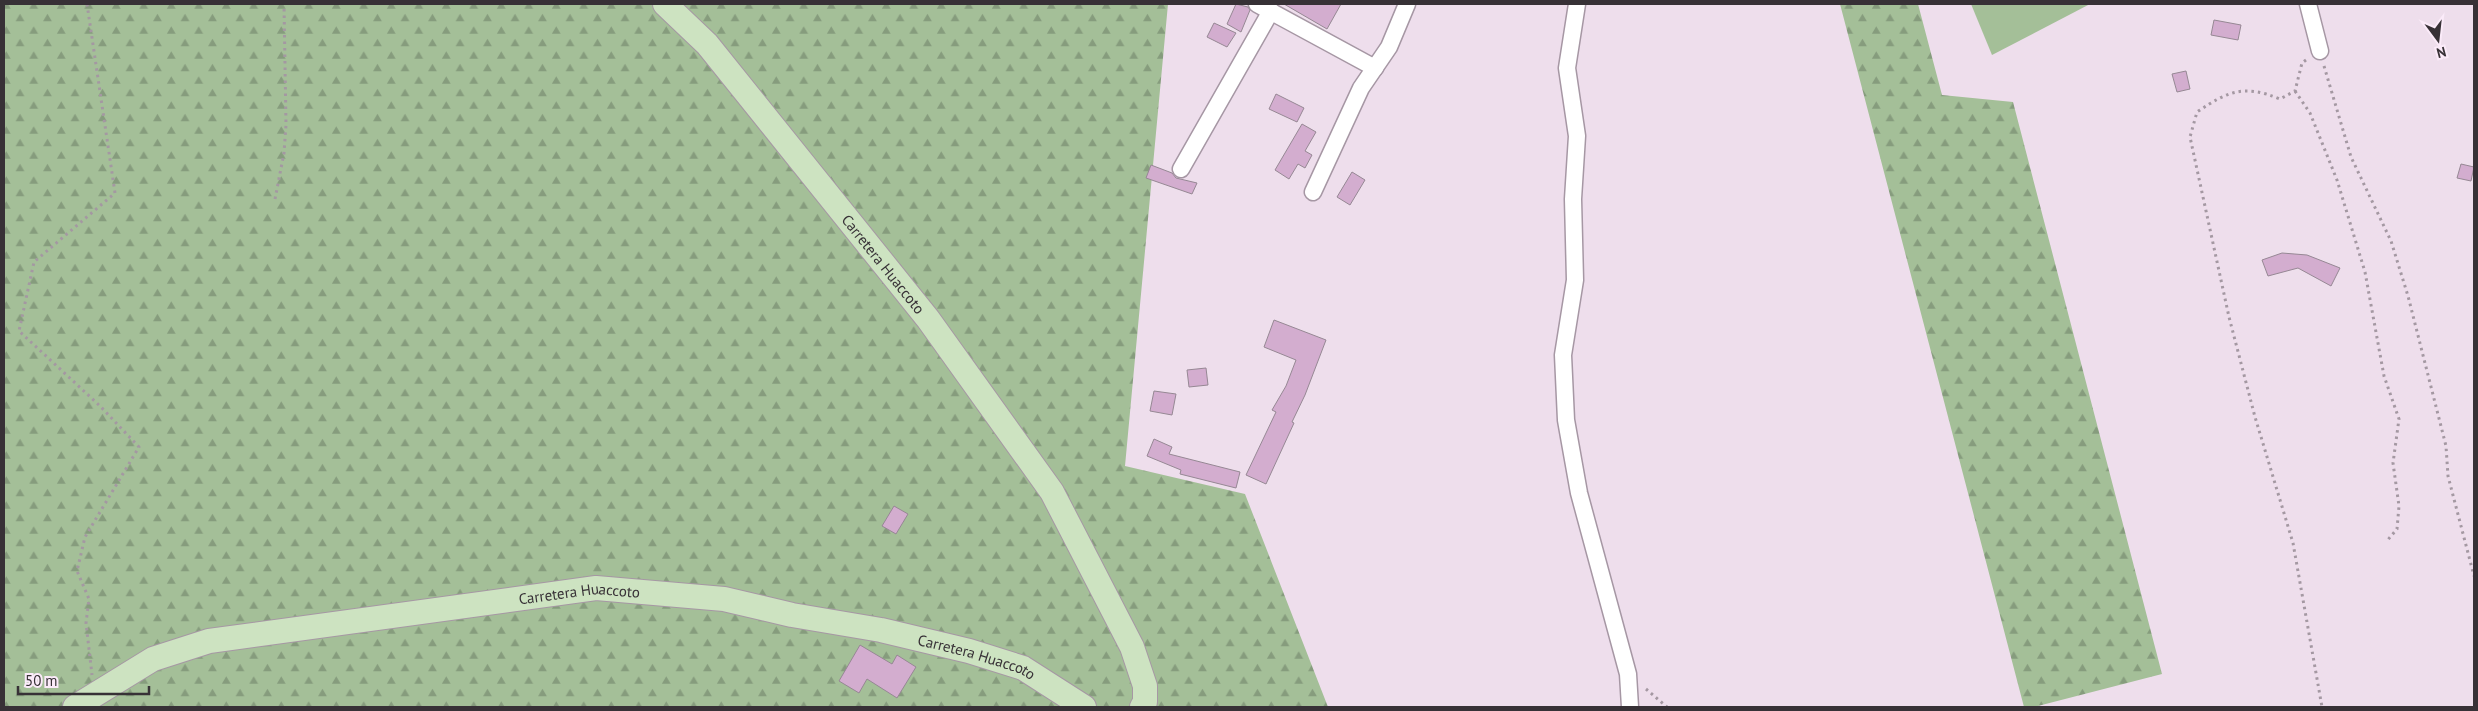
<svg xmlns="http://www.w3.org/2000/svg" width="2478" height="711" viewBox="0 0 2478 711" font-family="'PT Sans',sans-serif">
<defs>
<pattern id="forest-firs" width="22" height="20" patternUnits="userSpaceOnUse" patternTransform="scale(1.25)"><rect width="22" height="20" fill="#a4bf98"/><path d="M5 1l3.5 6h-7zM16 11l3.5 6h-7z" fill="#869c7d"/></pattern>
</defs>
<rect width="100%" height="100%" fill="#eedeec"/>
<g fill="url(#forest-firs)">
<path d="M4,4h1164l-43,462 120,28 83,213h-1324z"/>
<path d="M1840,4h78l24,91 71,7 149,572 -128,33h-10z"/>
</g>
<path fill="#a4bf98" d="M1971,4h119l-98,51z"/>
<g fill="#d3adcf" stroke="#968894">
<path d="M1236,4l12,3 2,3 -9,22 -14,-8z"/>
<path d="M1284,4h57l-14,25z"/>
<path d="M2214,20l27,5 -3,15 -27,-5z"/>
<path d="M1214,23l22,10 -9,14 -20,-10z"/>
<path d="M2186,71l4,18 -13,3 -5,-18z"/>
<path d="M1276,94l28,14 -7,14 -28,-13z"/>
<path d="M1302,124l14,8 -11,19 7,4 -7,13 -7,-4 -9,15 -14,-9z"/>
<path d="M2461,164l13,3 -3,14 -14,-3z"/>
<path d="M1151,165l21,8 4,5 21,5 -5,11 -46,-16z"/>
<path d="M1352,172l13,8 -15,25 -13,-8z"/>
<path d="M2282,253l25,2 33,13 -9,18 -33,-18 -30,8 -6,-16z"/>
<path d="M1274,320l52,20 -21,55 -13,27 2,1 -28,61 -20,-9 30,-63 -4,-2 14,-24 10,-26 -32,-13z"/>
<path d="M1206,368l2,17 -19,2 -2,-17z"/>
<path d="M1154,391l22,3 -4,21 -22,-4z"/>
<path d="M1154,439l18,8 -3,7 71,18 -4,16 -56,-14 1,-4 -34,-14z"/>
<path d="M894,506l14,8 -12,20 -14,-8z"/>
<path d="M860,645l32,19 5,-9 19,12 -19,31 -30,-19 -8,14 -20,-12z"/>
</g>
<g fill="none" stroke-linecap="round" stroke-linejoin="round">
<g stroke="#a697a4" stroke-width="19">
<g id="street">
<path d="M1257,4l118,64"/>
<path d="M1577,4l-10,64 10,68 -4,63 2,81 -12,75 3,65 13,73 49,181 2,33"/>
<path d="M2308,4l12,47"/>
<path d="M1181,169l90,-158"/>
<path d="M1313,192l48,-104 28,-41 18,-43"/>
</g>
</g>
<g stroke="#a697a4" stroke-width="26">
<g id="secondary">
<path id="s1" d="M665,4l42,40 221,275 124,173 80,155 13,39v16l-3,5"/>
<path id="s2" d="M75,707l78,-48 56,-18 387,-53 128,11 68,16 89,15 88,21 54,17 61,39"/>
</g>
</g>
<g stroke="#a498a2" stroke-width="3" stroke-dasharray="2.5 4" stroke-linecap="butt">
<path d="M87,4l28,189 -81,69 -15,69 81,75 39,41 -54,90 -8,34 12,28 -3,24 6,52"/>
<path d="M2306,60l-4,3 -7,28 -15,8c-36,-15 -52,-8 -83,13l-7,25 39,180 26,100 38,126 29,164"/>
<path d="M2324,66l27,91 40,84 17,55 38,150 2,30 26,100"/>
<path d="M2295,91l15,22 27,67 28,92 19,104 15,43 -6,44 6,43 -2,23 -11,13"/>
<path d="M275,199l9,-46 2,-28 -2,-121"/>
<path d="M1646,689l21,18"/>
</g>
<use href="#street" stroke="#fff" stroke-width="16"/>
<use href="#secondary" stroke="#cde3c1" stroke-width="24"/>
</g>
<g text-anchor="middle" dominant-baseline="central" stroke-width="4.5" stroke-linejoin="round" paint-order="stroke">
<g font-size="15" fill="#373136" stroke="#fbebf9">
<text stroke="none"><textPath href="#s1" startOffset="340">Carretera Huaccoto</textPath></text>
<text stroke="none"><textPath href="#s2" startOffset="524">Carretera Huaccoto</textPath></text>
<text stroke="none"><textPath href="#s2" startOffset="929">Carretera Huaccoto</textPath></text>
</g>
</g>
<rect width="2478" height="711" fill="none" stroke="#373136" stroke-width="10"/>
<g transform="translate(2438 40) rotate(165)" stroke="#fbebf9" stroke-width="4" paint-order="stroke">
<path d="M0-4L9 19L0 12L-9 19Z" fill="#373136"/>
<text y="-8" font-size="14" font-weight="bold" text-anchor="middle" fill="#373136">N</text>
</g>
<path d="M18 686v8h131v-8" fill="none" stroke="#373136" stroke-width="2.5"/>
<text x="25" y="686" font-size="15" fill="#373136" stroke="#fbebf9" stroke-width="4" paint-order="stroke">50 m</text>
</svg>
